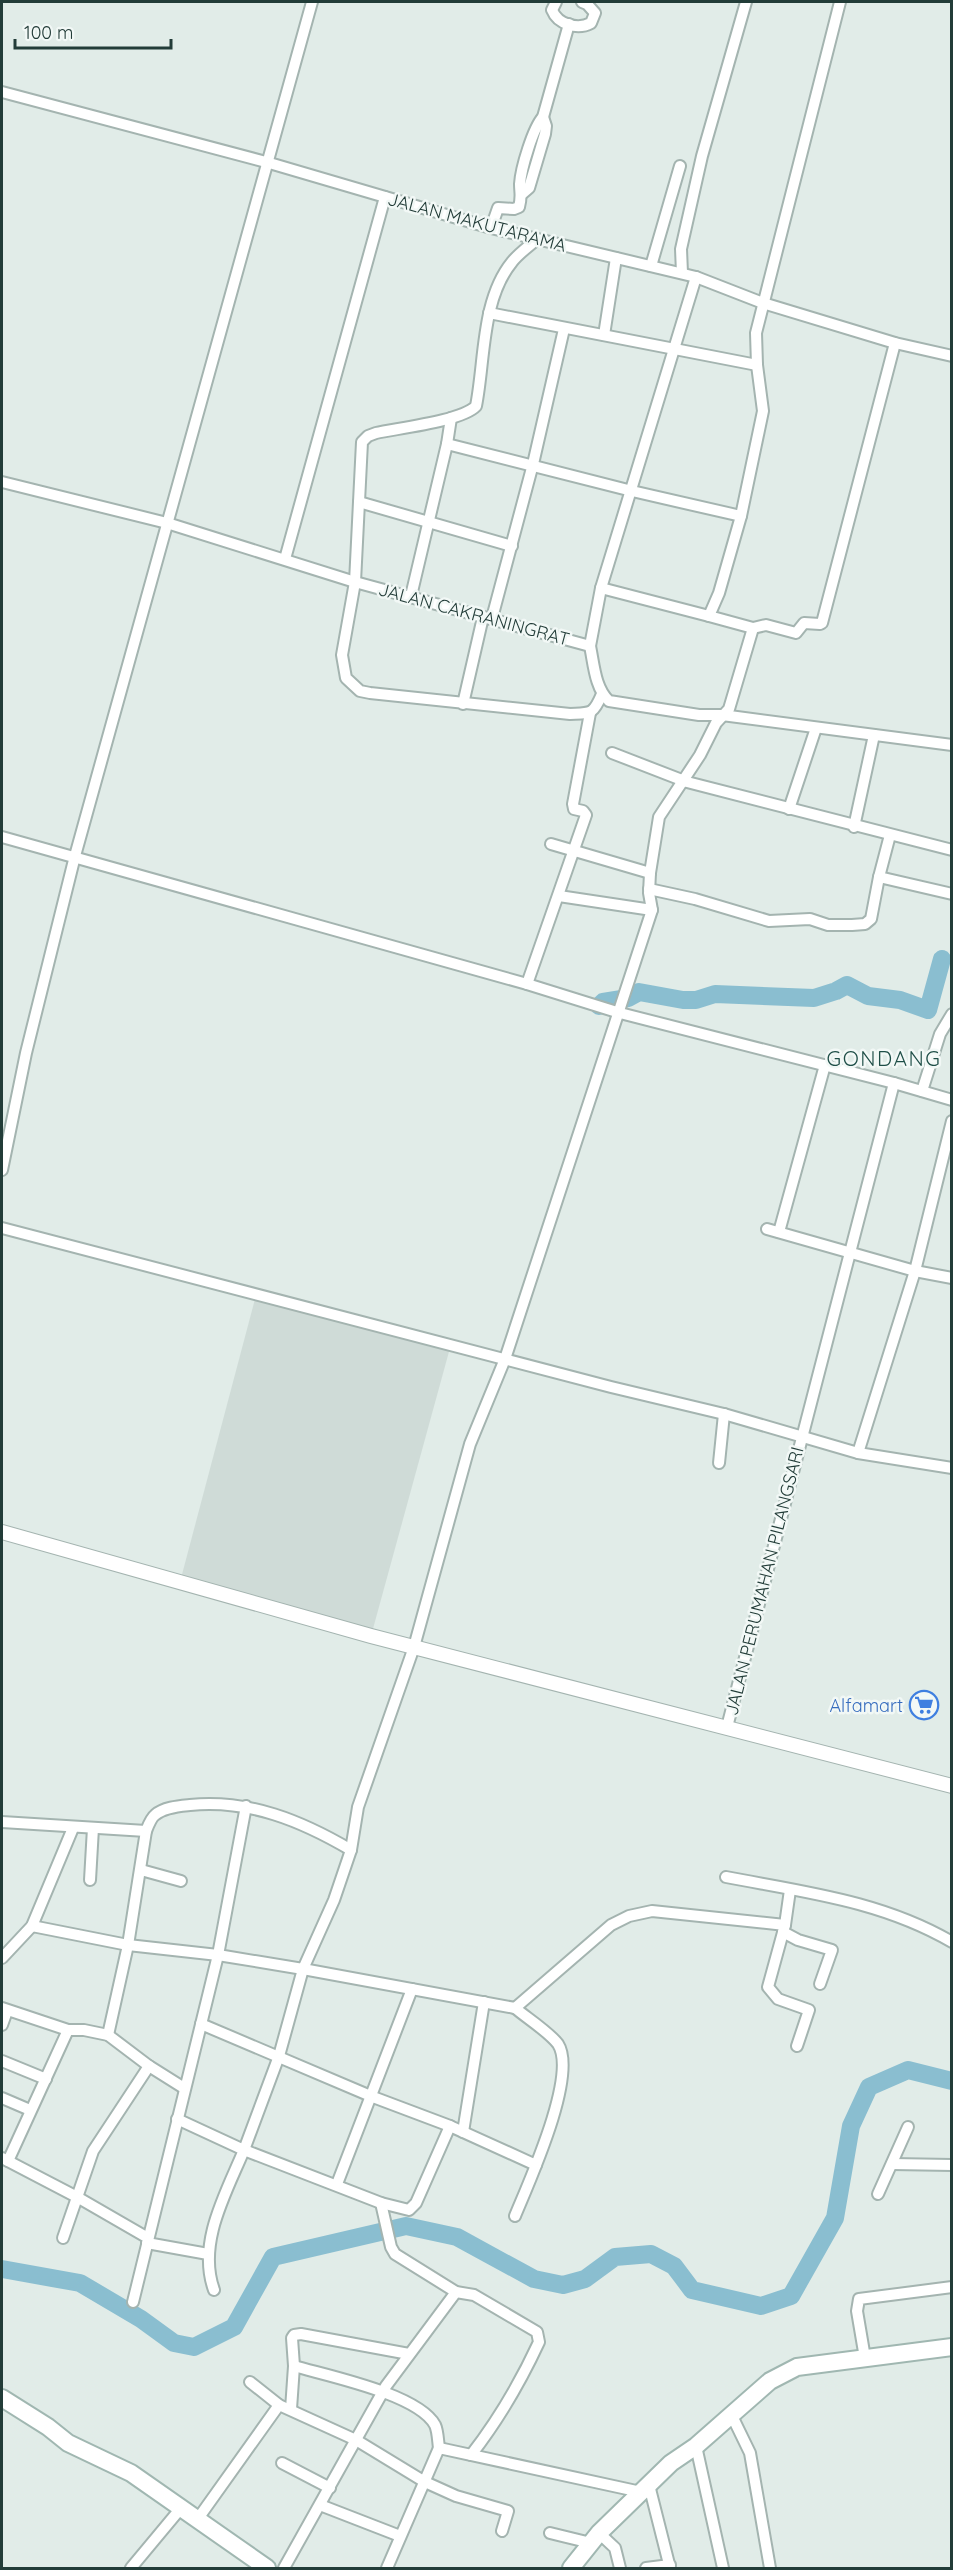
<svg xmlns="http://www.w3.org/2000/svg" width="953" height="2570" viewBox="0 0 953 2570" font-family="Quicksand,sans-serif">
<rect width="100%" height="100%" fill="#e1ece8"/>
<path fill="#cfdbd7" d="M255,1299l195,49 -79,288 -191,-54z"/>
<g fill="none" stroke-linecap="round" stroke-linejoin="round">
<g stroke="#8abed0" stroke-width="18">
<path d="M599,1006l4,-4 25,-4 11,-6 44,8h13l19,-6 99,4 22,-7 11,-6 21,11 32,4 28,10 14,-51"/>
<path d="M2,2269l78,14 61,36 33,24 20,4 40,-20 39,-70 133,-31 51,11 77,42 29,6 22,-6 30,-22 36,-3 23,12 18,24 69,16 30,-10 44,-78 16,-92 18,-39 39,-17 44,11"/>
</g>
<g stroke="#a4b4b0" stroke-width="14">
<g id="minor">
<path d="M556,2l-4,8c6,15 26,20 39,13l4,-10 -8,-9 -5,-2"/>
<path d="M2,92l264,70 225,66 205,49 67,26 132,40 57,13"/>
<path d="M522,194l7,-6 16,-54 1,-8 -3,-9"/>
<path d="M491,228l7,-20 16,1 5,-2c3,-10 1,-14 1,-23 1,-16 13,-56 23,-67l26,-93"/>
<path d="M536,240c-8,7 -18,14 -24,22 -31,38 -27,99 -36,144 -14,15 -77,22 -100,27l-8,3 -6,6 -7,140 -13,73 4,23 14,13 10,2 200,21c21,-1 23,1 32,-20"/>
<path d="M651,266l29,-100"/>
<path d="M682,273l-1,-24 21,-93 44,-154"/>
<path d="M489,313l268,52"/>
<path d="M604,335l12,-77"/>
<path d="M447,444l185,47 109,25"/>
<path d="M2,482l165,41 188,59 235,64c4,19 5,42 19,55l90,14h23l230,30"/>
<path d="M359,502l153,44"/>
<path d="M285,559l100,-362"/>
<path d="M601,588l108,28"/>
<path d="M411,596l36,-152 4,-26"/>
<path d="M492,618l41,-154 31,-135"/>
<path d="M753,628l13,-3 30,8 8,-10 16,1 2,-1 73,-280"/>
<path d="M590,646l11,-58 95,-311"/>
<path d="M463,704l20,-87"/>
<path d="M612,753l75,29 265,68"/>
<path d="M789,809l27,-81"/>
<path d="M854,827l20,-92"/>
<path d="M2,837l525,147 93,29 274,70 58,17"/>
<path d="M551,844l99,29"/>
<path d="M879,877l73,17"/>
<path d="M649,889l46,10 74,22 41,-2 18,6h24l13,-1 6,-5 8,-42 11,-42"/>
<path d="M559,896l93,14"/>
<path d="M527,984l59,-169 -3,-4 -9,-2 -1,-5 17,-91"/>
<path d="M922,1091l18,-57 12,-20"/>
<path d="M2,1170l24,-117 49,-197 237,-854"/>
<path d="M2,1228l609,159 113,27 134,39 94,15"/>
<path d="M767,1229l148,42 37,7"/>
<path d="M779,1232l46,-167"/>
<path d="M858,1453l57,-182 37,-150"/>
<path d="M719,1463l5,-49"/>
<path d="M727,1727l167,-644"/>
<path d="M2,1822l144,9"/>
<path d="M141,1870l40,11"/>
<path d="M726,1877c78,15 156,24 226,65"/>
<path d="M90,1880l3,-52"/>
<path d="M785,1925l-17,62 10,12 31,11 -12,36"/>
<path d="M32,1926l96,19 90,10 85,14 212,39"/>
<path d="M783,1932l15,8 34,10 -12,34"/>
<path d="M2,1958l30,-32 41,-98"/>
<path d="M2,2008l66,22h16l24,5 41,31 35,22"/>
<path d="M201,2024l172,73 77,29 86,39"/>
<path d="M2,2025l5,-14"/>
<path d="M108,2035l20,-90 18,-114c2,-5 5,-13 9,-16 9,-8 25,-9 35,-10 59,-6 112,16 161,45"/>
<path d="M2,2061l44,18"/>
<path d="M2,2098l28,12"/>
<path d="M177,2119l67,31 35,-94 24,-87 31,-69 17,-50 7,-43 56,-160 56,-203 35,-85 147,-449 -3,-17 1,-20 9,-56 41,-62 16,-32 13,-14 24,-81 -44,-12 10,-23 22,-77 22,-105 -6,-46 -1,-32 84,-331"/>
<path d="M463,2132l21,-130"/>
<path d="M2,2158l75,39 71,41"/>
<path d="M8,2161l60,-131"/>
<path d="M892,2164l60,1"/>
<path d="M337,2184l75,-195"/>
<path d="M878,2194l30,-67"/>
<path d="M381,2203l10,44 4,7 61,38 18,3 63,37 2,10c-19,41 -40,77 -68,113"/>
<path d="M515,2216c14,-34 63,-141 43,-172 -9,-12 -31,-26 -43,-36l96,-83 18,-9 23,-5 133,14 5,-35"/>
<path d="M63,2238l30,-87 56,-85"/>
<path d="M147,2243l61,11"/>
<path d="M214,2290c-17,-47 12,-97 30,-140l137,53 28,7 7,-7 34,-77"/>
<path d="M133,2302l85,-347 28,-149"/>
<path d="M865,2358l-8,-47 2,-12 93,-12"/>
<path d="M294,2366c34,10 124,28 141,59 3,6 3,17 4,23"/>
<path d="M250,2382l29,23 77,35 69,42 31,14 52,15 -6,20"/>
<path d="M291,2409l3,-43 -2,-28 2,-3 7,-1 108,20"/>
<path d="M732,2416l18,37 20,115"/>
<path d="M696,2446l27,122"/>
<path d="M282,2463l48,25"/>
<path d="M649,2485l21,83"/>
<path d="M320,2505l80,31"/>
<path d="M197,2520l82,-115"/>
<path d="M550,2533l41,10"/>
<path d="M599,2533l16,15 5,20"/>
<path d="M131,2568l50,-60"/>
<path d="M284,2568l102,-182 70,-94"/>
<path d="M387,2568l52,-120 202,44"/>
<path d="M646,2568l24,-3"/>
</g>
</g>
<g stroke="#a4b4b0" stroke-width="16">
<path id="tertiary" d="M2,1532l369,104 581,150"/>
</g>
<g stroke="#a0b7b1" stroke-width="20">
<g id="secondary">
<path d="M2,2398l46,29 20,16 63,30 136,95"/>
<path d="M571,2568l28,-35 72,-70 25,-17 74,-65 27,-14 155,-20"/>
</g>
</g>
<use href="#minor" stroke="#fff" stroke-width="10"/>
<use href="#tertiary" stroke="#fff" stroke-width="14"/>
<use href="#secondary" stroke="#fff" stroke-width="16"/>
</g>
<defs>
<g id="supermarket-ring" transform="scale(1.5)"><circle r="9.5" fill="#f2f8f6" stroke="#3f7fe0" stroke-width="1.5"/><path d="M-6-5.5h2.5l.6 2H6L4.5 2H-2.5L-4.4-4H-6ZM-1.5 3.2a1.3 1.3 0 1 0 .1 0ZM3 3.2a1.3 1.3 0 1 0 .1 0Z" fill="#3f7fe0"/></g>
</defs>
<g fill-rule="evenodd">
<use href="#supermarket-ring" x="924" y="1705"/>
</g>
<g text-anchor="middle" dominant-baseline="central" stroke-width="5" stroke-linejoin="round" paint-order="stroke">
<g font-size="18" fill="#223c38" stroke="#f2f8f6">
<text transform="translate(477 222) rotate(15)">JALAN MAKUTARAMA</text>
<text transform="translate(474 614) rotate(15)">JALAN CAKRANINGRAT</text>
<text transform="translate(764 1581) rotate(-76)">JALAN PERUMAHAN PILANGSARI</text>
</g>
<g font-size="18" fill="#366cbe" stroke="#f2f8f6" text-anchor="end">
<text x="903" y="1705">Alfamart</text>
</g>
<g font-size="21" letter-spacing="1.5" fill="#1e4e47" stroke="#f2f8f6">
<text x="884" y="1058">GONDANG</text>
</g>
</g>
<rect width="953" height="2570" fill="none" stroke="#223c38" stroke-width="6"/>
<path d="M15 39v9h156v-9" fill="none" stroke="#223c38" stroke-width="3"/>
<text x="24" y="39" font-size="18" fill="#223c38" stroke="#f2f8f6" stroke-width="4.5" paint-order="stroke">100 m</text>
</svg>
